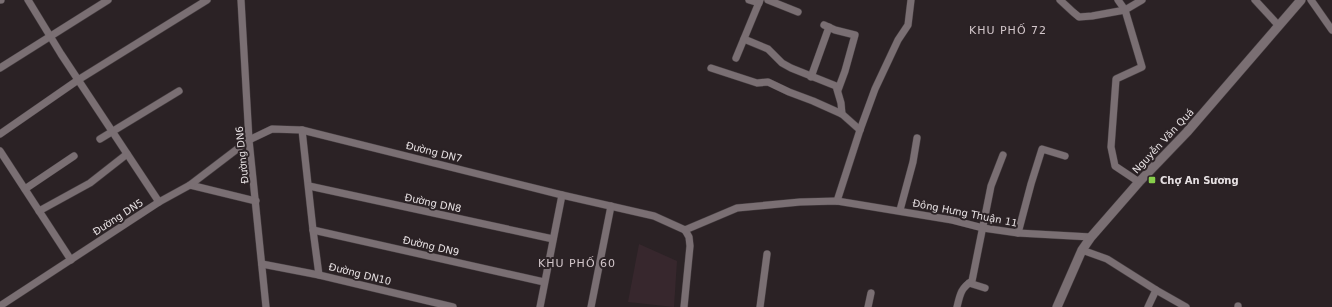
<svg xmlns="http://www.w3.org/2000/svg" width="1332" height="307" viewBox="0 0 1332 307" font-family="'DejaVu Sans',sans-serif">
<rect width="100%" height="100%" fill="#2b2225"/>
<path fill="#37272d" d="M639,244l38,17 -3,46 -46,-5z"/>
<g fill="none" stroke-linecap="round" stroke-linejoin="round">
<g stroke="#463e41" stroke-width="8">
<g id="street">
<path d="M0,0h1"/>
<path d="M28,0l33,54 98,148"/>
<path d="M241,0l8,140 17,167"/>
<path d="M749,0l10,3"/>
<path d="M768,0l30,12"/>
<path d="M1060,0l13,12 6,5 13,-1 33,-6 17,-10"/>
<path d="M1118,0l7,10 17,57 -26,12 -5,68 4,19 24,16"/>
<path d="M1255,0l24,26"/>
<path d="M1311,0l21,30"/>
<path d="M824,25l11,5 20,5 -10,36 -7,19"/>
<path d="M744,39l24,10 14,14 9,5 45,18 5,17 1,11"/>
<path d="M736,58l24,-58"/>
<path d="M0,68l108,-68"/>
<path d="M711,68l46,15 11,-1 21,10 24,9 29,13 18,16"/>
<path d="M811,77l18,-50"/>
<path d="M302,130l11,100 6,45"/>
<path d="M0,134l78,-54 129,-80"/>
<path d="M100,139l79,-48"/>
<path d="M0,151l71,109"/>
<path d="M190,185l66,16"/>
<path d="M309,186l244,53"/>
<path d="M25,189l49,-33"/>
<path d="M837,201l23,-71 15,-41 23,-49 10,-15 3,-25"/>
<path d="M900,210l13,-48 4,-24"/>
<path d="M39,211l51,-28 37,-29"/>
<path d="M313,230l231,52"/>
<path d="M685,230l52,-22 63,-6 37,-1 115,19 31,8 35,5 73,4"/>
<path d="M1018,233l13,-49 11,-35 23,7"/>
<path d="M1082,250l25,9 49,31 30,17"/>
<path d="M262,264l57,11 134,32"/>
<path d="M969,283l16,5"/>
<path d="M0,306l159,-104 31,-17 59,-45 23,-11 30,1 260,65 92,21 31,14"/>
<path d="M540,307l22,-112"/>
<path d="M591,307l20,-101"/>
<path d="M684,307l6,-61 -1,-9 -4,-7"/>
<path d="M760,307l7,-53"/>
<path d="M868,307l3,-14"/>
<path d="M957,307c3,-13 4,-19 15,-26l19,-95 12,-31"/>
<path d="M1148,307l8,-17"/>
<path d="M1238,307v-1"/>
</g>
</g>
<g stroke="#463e41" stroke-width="10">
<path id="secondary" d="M1057,307l25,-57 9,-13 48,-55 48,-50 114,-132"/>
</g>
<use href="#street" stroke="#7a6f73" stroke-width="7"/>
<use href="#secondary" stroke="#7a6f73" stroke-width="9"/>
</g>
<rect fill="#87cf4b" stroke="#2b2225" stroke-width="1.5" x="1148" y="176" width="8" height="8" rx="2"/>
<g text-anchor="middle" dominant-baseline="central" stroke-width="4" stroke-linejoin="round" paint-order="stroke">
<g font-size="10" fill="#e7e1e3" stroke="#2b2225">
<text transform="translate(1163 141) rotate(-47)">Nguyễn Văn Quá</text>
<text transform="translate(434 152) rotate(14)">Đường DN7</text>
<text transform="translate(242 155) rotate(-96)">Đường DN6</text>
<text transform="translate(433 203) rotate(12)">Đường DN8</text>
<text transform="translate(965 213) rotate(11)">Đông Hưng Thuận 11</text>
<text transform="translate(118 217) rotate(-33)">Đường DN5</text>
<text transform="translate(431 246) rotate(13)">Đường DN9</text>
<text transform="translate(360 274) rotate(14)">Đường DN10</text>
</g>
<g font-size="10" font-weight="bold" fill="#e7e1e3" stroke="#2b2225" text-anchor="start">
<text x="1160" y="180">Chợ An Sương</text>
</g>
<g font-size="11" letter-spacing="1" fill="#d3c7cb" stroke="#2b2225">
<text x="1008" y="30">KHU PHỐ 72</text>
<text x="577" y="263">KHU PHỐ 60</text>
</g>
</g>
</svg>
